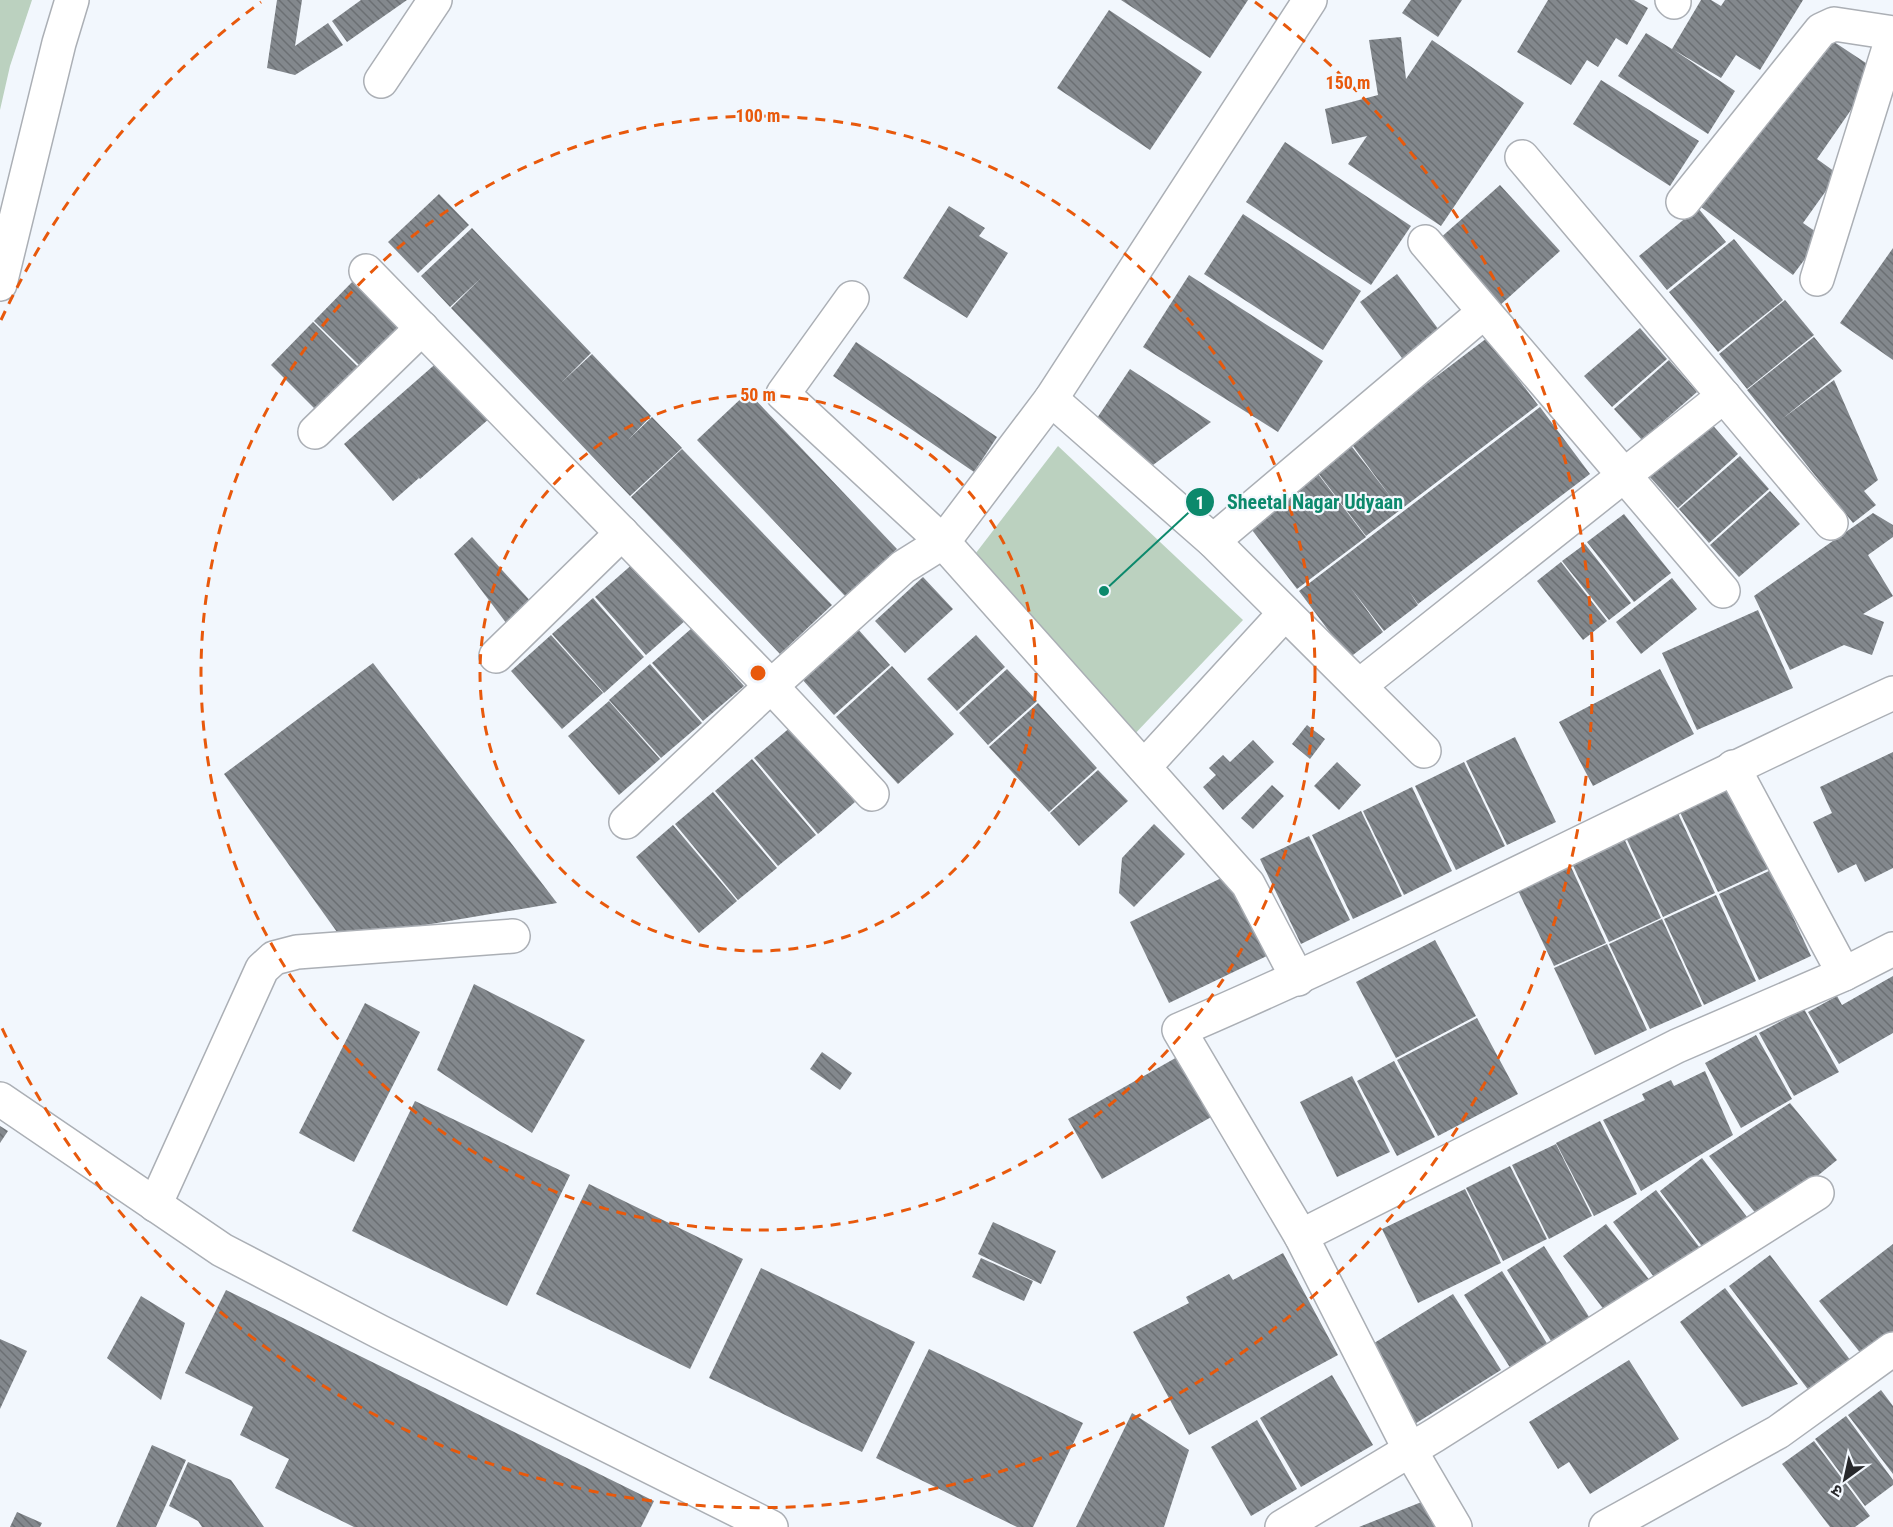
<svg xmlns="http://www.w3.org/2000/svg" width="1893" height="1527" viewBox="0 0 1893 1527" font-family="'Roboto Condensed','Noto Sans Devanagari',sans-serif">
<defs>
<pattern id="building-back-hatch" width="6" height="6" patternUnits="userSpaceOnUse" patternTransform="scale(1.5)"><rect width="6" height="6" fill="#83888d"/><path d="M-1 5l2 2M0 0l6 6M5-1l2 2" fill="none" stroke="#6b6f73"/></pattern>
</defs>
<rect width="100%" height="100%" fill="#f2f7fd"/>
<g fill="#bbd1bf">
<path d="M0,0h32l-22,66 -10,44z"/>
<path d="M1058,446l185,174 -113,119 -161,-177z"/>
</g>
<g fill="url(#building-back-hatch)">
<path d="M277,0h25l-7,46 33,-23 15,22 -48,30 -28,-7z"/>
<path d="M361,0h46l-60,42 -15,-21z"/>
<path d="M1121,0h127l-38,58z"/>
<path d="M1411,0h51l-24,37 -36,-24z"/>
<path d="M1548,0h86l14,8 -21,37 -11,-7 -18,29 -11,-7 -16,25 -54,-33z"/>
<path d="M1701,0h10l10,6 4,-6h78l-43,70 -24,-15 -15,23 -47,-28 61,41 -27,43 -90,-58 28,-43 26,16z"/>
<path d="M1109,10l93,62 -52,78 -93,-62z"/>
<path d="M1822,34l56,37 -61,88 21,15 -35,49 19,13 -29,39 -92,-68 24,-38 4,3 30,-42z"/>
<path d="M1401,37l5,42 26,-39 92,63 -83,123 -93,-62 19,-28 -35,8 -7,-35 53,-14 -9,-55z"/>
<path d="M1601,80l98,61 -29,45 -97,-62z"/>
<path d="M1285,142l126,84 -40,59 -125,-83z"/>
<path d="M1500,185l60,66 -62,56 -60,-67z"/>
<path d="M439,194l30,31 -51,48 -30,-31z"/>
<path d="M949,206l36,22 -6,8 29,17 -41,65 -64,-40z"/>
<path d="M1698,208l28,34 -59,48 -28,-34z"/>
<path d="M1243,214l118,77 -38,59 -119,-76z"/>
<path d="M472,228l119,125 -30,30 31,-29 59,62 -23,24 24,-23 30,31 -52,48 -179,-188 30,-30 -31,29 -29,-31z"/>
<path d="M1734,239l49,61 -65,52 -49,-60z"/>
<path d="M1893,248v112l-53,-37z"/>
<path d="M1397,274l48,64 -37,28 -48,-64z"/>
<path d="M1189,275l134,86 -45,71 -135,-85z"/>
<path d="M356,278l46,45 -42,43 -46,-45z"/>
<path d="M1785,300l29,35 -67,54 -28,-35z"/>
<path d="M313,322l45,45 -42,43 -45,-45z"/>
<path d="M1640,328l27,31 -55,48 -28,-31z"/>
<path d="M1814,337l28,34 -60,48 52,-39 44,100 -14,11 12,14 -23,18 -106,-133z"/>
<path d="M1487,338l51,67 -172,131 -51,-67 34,-26 44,57 -43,-58z"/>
<path d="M856,342l141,95 -23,35 -141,-96z"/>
<path d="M440,360l50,58 -70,61 -7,-9 6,8 -26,23 -49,-57z"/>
<path d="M1669,360l28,32 -55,48 -28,-31z"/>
<path d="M1130,369l81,53 -58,43 -60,-41z"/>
<path d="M748,392l149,157 -51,48 -149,-157z"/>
<path d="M1540,407l50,67 -172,130 -9,-13 9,14 -34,26 -34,-44 33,45 -34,26 -50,-67z"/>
<path d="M1709,421l29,33 -60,54 -30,-33z"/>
<path d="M682,449l150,156 -52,49 -149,-157z"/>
<path d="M1740,456l29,33 -60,54 -30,-34z"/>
<path d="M1315,470l51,67 -69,52 -51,-67z"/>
<path d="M1770,491l30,33 -61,53 -29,-32z"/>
<path d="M1873,513l20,12v12l-25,18 25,41 -30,18 21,8 -12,33 -28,-10 -54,25 -36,-74z"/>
<path d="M1624,514l47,59 -37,29 -47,-60z"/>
<path d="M472,537l62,68 -24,23 -56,-74z"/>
<path d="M1585,544l46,59 -22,17 -47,-59z"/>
<path d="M635,562l51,58 -40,35 -51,-58z"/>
<path d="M1561,562l46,59 -24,19 -46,-59z"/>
<path d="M923,577l30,32 -48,44 -30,-32z"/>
<path d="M1672,578l25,31 -56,45 -25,-32z"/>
<path d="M593,598l51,59 -40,36 -52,-59z"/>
<path d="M1758,610l35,78 -96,42 -35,-77z"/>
<path d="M692,628l52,58 -41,35 -51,-58z"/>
<path d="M857,628l33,37 -56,50 -33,-37z"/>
<path d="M551,635l52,58 -41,36 -51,-58z"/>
<path d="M976,635l29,32 -48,44 -30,-32z"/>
<path d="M373,663l184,240 -215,36 -118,-165z"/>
<path d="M650,664l52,59 -41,35 -52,-58z"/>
<path d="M892,666l62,68 -56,50 -62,-67z"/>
<path d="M1007,669l30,32 -49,44 -29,-32z"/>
<path d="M1660,669l34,65 -101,52 -34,-64z"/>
<path d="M609,701l51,58 -41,36 -51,-59z"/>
<path d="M1038,703l59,65 -48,44 -60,-65z"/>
<path d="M1307,725l18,14 -15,20 -18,-15z"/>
<path d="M792,726l63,76 -37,32 -64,-76z"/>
<path d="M1515,737l41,85 -49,23 -41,-84z"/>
<path d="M1253,740l21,22 -51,48 -20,-23 13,-12 -7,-7 14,-13 7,7z"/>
<path d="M1893,752v116l-28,14 -9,-18 -18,9 -25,-51 19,-9 -12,-26z"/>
<path d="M752,759l64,76 -38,31 -63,-75z"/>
<path d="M1337,762l24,23 -22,25 -25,-24z"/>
<path d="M1464,762l41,84 -49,24 -41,-84z"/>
<path d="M1098,770l30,31 -49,45 -29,-33z"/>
<path d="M1730,782l40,86 -52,24 -41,-86z"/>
<path d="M1272,785l12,11 -31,33 -12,-11z"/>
<path d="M1412,787l40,84 -48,24 -41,-84z"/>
<path d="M713,792l64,76 -39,32 -63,-76z"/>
<path d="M1675,807l40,86 -52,24 -40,-86z"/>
<path d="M1361,811l41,85 -49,23 -41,-84z"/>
<path d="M1154,824l31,30 -51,53 -15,-14 3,-35z"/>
<path d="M673,825l64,76 -38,32 -63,-76z"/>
<path d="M1621,832l40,86 -52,24 -41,-87z"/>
<path d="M1309,836l41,84 -49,24 -41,-85z"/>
<path d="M1566,856l40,87 -52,23 -41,-86z"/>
<path d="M1771,870l40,86 -52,24 -40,-86z"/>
<path d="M1234,872l39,81 -104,50 -39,-81z"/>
<path d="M1716,895l40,86 -52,24 -40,-86z"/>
<path d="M1662,919l40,87 -52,23 -41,-85z"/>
<path d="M1435,940l41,76 -80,42 -40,-76z"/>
<path d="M1607,944l40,86 -52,25 -41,-87z"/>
<path d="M1893,976v57l-54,31 -31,-52 29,-16 5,9z"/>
<path d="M474,984l111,56 -53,93 -95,-63z"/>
<path d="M365,1003l55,29 -66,130 -55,-29z"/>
<path d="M1804,1009l35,63 -45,24 -35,-63z"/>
<path d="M1477,1018l41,76 -80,42 -41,-76z"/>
<path d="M1756,1035l36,64 -51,29 -36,-65z"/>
<path d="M822,1052l30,21 -12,17 -30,-21z"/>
<path d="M1179,1056l34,60 -111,63 -34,-60z"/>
<path d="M1394,1061l41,76 -38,19 -40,-75z"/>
<path d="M1705,1071l28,64 -92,56 -38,-71 42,-20 -3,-6 29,-14 3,6z"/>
<path d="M1352,1076l38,76 -53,25 -37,-75z"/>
<path d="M415,1101l155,74 -63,131 -155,-75z"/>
<path d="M1790,1103l47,57 -75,61 -53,-65z"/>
<path d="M1600,1121l37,73 -43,22 -38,-73z"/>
<path d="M0,1126l8,5 -8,12z"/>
<path d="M1556,1144l36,72 -43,23 -37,-74z"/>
<path d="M1702,1158l45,59 -43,32 -44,-58z"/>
<path d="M1510,1166l37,73 -44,22 -37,-73z"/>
<path d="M589,1184l154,75 -53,110 -154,-75z"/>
<path d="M1465,1189l36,74 -83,40 -36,-74z"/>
<path d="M1656,1190l44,58 -43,33 -44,-59z"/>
<path d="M993,1222l63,29 -15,33 -63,-30z"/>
<path d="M1606,1224l45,58 -43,33 -45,-59z"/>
<path d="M1893,1244v87l-31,24 -43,-54z"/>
<path d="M1544,1246l47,74 -38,24 -46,-74z"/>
<path d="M1283,1253l55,102 -149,80 -56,-103 56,-29 -3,-6 43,-23 4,6z"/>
<path d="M1770,1255l81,106 -41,31 -81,-106z"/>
<path d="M981,1258l52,23 -9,20 -52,-24z"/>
<path d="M761,1268l154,74 -53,110 -153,-74z"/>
<path d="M1502,1271l46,74 -37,24 -47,-74z"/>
<path d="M1725,1288l73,96 -56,23 -62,-85z"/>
<path d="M226,1290l428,211 -13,26h-287l-79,-39 14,-29 -49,-24 13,-28 -68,-34z"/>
<path d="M1453,1294l48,76 -91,57 -47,-77z"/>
<path d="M141,1296l44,27 -24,77 -54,-42z"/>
<path d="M0,1339l27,12 -27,58z"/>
<path d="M929,1349l154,74 -50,104h-16l-141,-69z"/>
<path d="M1629,1360l50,79 -89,55 -21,-32 -11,7 -29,-47z"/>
<path d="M1332,1375l41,70 -72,42 -41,-69z"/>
<path d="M1881,1390l12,16v68l-45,-59z"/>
<path d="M1132,1413l57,37 -25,77h-88z"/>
<path d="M1846,1416l47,64v5l-28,21 -50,-67z"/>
<path d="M1257,1420l40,69 -46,27 -40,-69z"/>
<path d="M1814,1441l56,75 -15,11h-25l-48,-63z"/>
<path d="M152,1445l34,15 -30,67h-40z"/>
<path d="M188,1462l43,18 33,47h-62l-4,-6 -29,-15z"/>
<path d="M1424,1501l14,26h-79z"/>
<path d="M17,1512l25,11 -2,4h-30z"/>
</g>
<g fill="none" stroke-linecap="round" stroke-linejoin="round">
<g stroke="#abafb5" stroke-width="36">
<g id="street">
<path d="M1672,0l2,2"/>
<path d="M381,81l54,-81"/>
<path d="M1522,157l309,366"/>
<path d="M1683,202l138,-172 13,-6 59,9"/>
<path d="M1425,242l298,349"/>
<path d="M366,271l405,415 101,108"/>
<path d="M1817,279l76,-244"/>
<path d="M852,298l-69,96 160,148 305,342 50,95"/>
<path d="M1051,399l162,142 211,210"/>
<path d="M315,432l107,-104"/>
<path d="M1213,541l271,-229"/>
<path d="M496,656l126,-123"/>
<path d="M1359,686l365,-290"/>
<path d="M1144,767l141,-154"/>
<path d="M1733,767l111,207"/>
<path d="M626,822l145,-136 132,-119 40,-25 108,-143 259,-399"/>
<path d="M0,1099l222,151 158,82 391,195"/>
<path d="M155,1205l107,-236 12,-11 23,-6 216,-16"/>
<path d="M1301,1236l376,-190 167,-72 49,-25"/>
<path d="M1282,1527l153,-92 382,-242"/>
<path d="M1455,1527l-45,-77 -109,-214 -122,-206c242,-104 475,-227 714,-337"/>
<path d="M1606,1527l172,-95 115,-83"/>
</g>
</g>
<g stroke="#abafb5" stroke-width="36">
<path id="secondary" d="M0,284l59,-241 13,-43"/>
</g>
<use href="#street" stroke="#fff" stroke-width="33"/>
<use href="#secondary" stroke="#fff" stroke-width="33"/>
</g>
<g fill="none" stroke="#e8590c" stroke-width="3" stroke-dasharray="10 8">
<circle cx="758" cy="673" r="278"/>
<circle cx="758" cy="673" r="557"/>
<path d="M1 320A835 835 0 0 1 261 2M1255 2A835 835 0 1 1 1 1026"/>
</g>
<circle cx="758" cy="673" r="9" fill="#e8590c" stroke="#f2f7fd" stroke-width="3"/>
<g font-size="18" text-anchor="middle" font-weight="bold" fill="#e8590c" stroke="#f2f7fd" stroke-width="4.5" stroke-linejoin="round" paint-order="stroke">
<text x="1348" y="89">150 m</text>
<text x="758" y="122">100 m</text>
<text x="758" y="401">50 m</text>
</g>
<path fill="none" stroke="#0c896c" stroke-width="2" d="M1104 591L1200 502"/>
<g fill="#0c896c" stroke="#f2f7fd" stroke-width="2">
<circle cx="1104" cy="591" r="6"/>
<circle cx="1200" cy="502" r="15"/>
</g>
<g font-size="18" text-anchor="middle" font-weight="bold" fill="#fff">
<text x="1200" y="509">1</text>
</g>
<g font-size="20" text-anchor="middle" font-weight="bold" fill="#0c896c" stroke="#f2f7fd" stroke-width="4.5" stroke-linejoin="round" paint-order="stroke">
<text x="1315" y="509">Sheetal Nagar Udyaan</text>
</g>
<g transform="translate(1845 1479) rotate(213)" stroke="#f2f7fd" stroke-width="4.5" paint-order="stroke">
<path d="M0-4.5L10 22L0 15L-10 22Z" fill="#27282b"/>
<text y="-9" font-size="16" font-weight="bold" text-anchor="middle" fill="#27282b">उ</text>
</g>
</svg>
